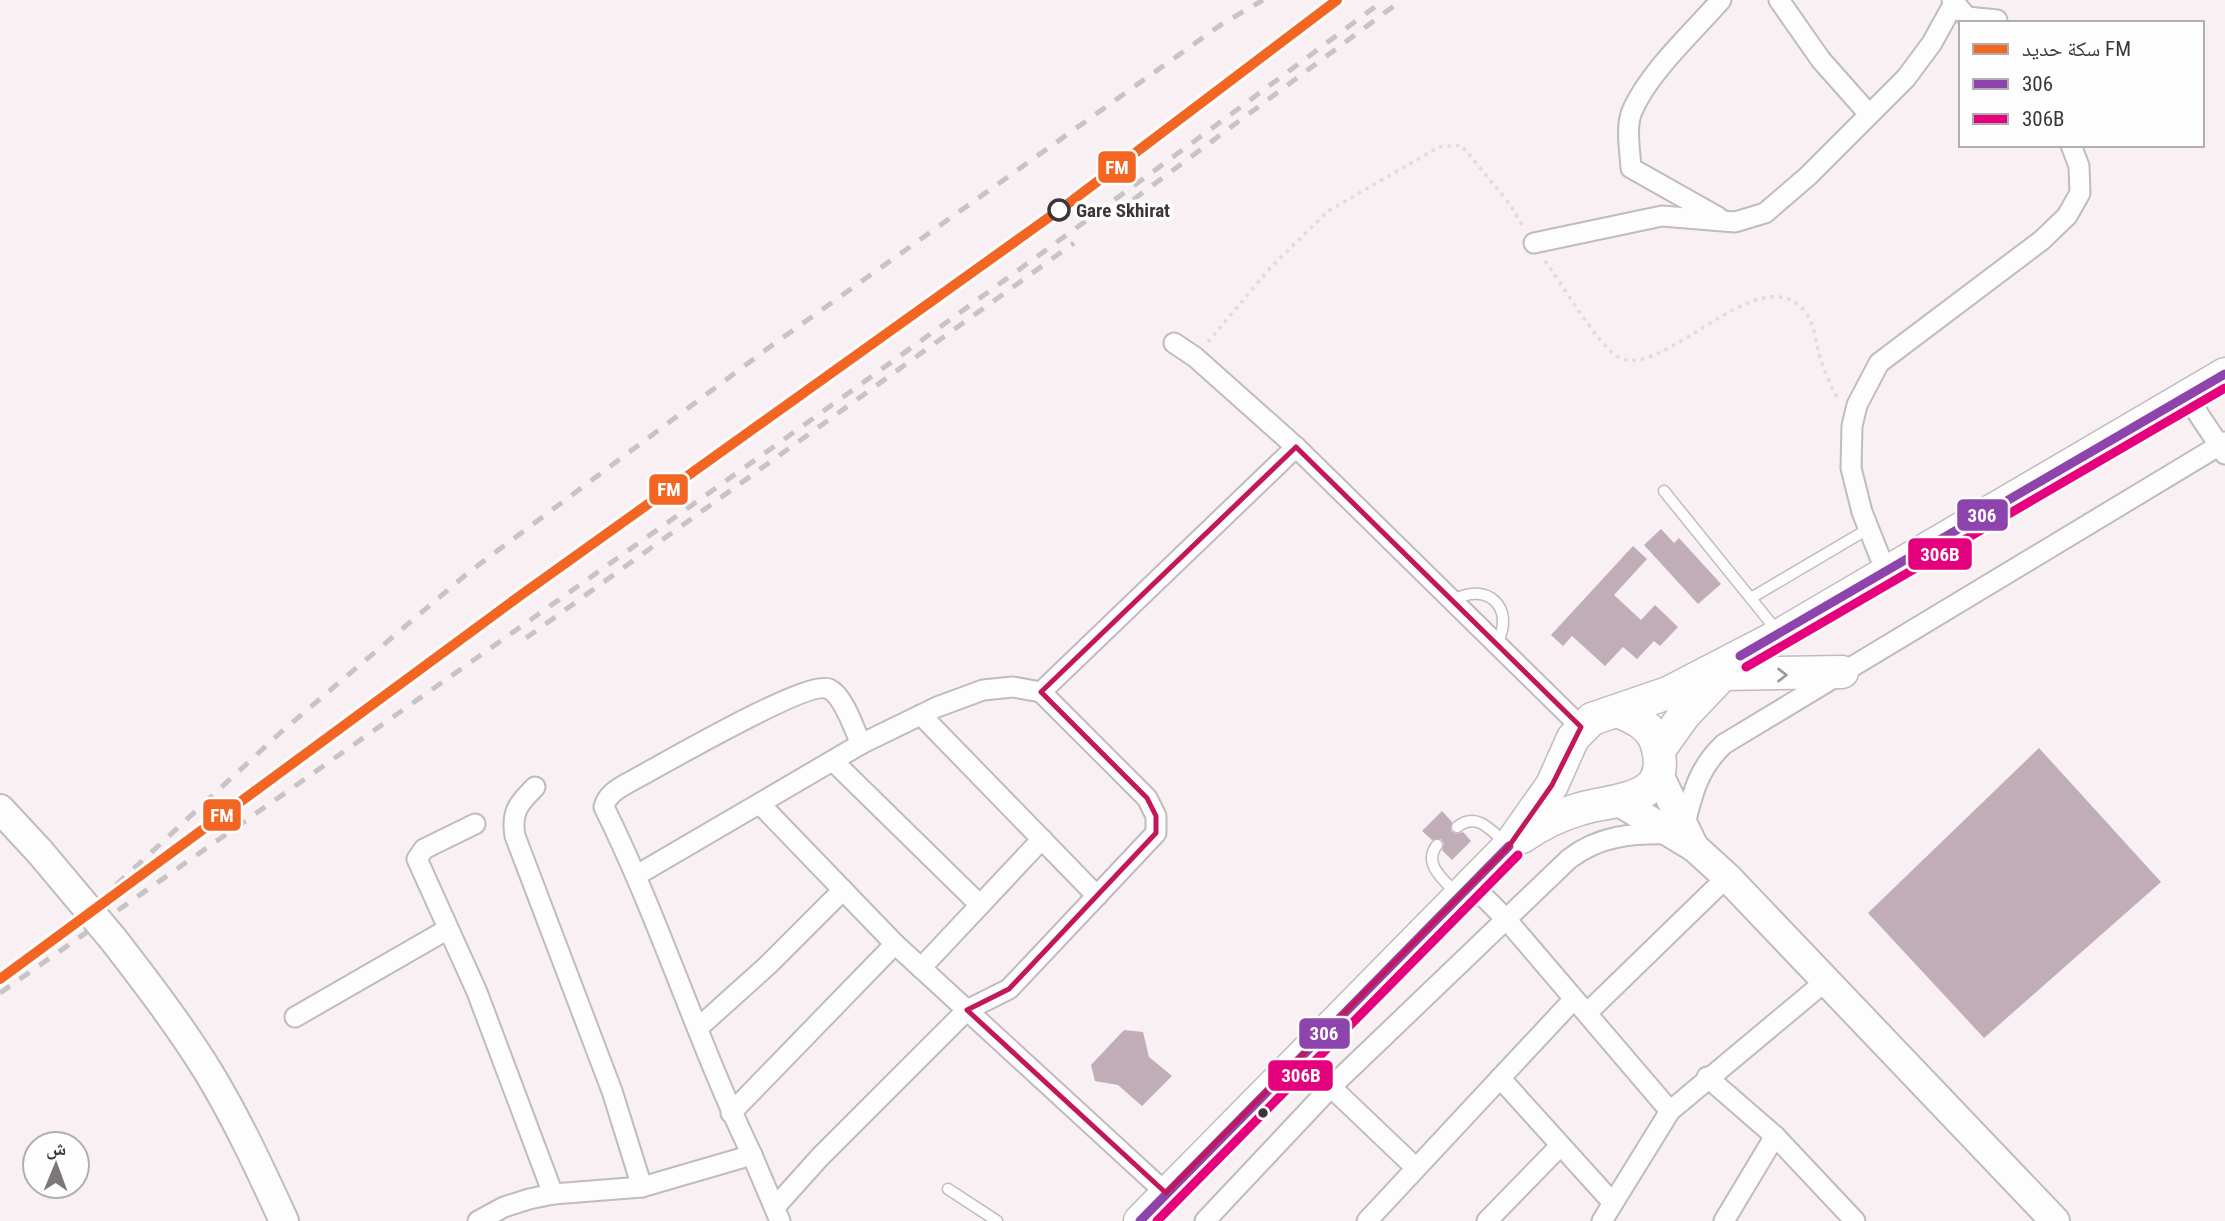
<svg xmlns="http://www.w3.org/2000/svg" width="2225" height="1221" viewBox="0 0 2225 1221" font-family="'Roboto Condensed','Noto Naskh Arabic',sans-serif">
<rect width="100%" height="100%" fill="#f8f0f3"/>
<g fill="#c0adb7">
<path d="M1661,529l13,14 5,-5 42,46 -23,20 -54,-59z"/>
<path d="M1633,546l14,13 -33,36 27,25 14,-15 23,22 -18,19 -6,-5 -17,18 -14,-12 -18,19 -33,-30 -9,10 -12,-11z"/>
<path d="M2039,748l122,134 -177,156 -116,-125z"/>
<path d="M1442,811l10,11 -1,9 5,3 7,-2 8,9 -19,19 -10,-10 2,-6 -3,-5 -9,1 -10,-9z"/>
<path d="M1124,1030l19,2 6,25 23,19 -30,30 -24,-21 -23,-4 -4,-16z"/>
</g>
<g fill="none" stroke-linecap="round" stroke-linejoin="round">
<g stroke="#c1bbbe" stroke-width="13">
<g id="lane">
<path d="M1664,491l114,141"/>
<path d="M1751,598l117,-69"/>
<path d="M1454,600c33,-19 62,8 43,43"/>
<path d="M1457,827c20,-16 35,4 49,17"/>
<path d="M1437,845c-15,19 7,35 20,49"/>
<path d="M948,1189l49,32"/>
</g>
</g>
<g stroke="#c1bbbe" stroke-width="23">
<g id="street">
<path d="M1779,0l42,60 47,53"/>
<path d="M1952,0l15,17 30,3"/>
<path d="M1718,217l-87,-49c-1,-18 -6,-43 2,-59 17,-38 61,-78 88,-109"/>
<path d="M1534,243l128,-27 73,6 30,-9 43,-37 98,-98 26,-35 22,-40"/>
<path d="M1174,343l21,14 101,90 285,280"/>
<path d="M2187,397l38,57"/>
<path d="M1886,572l-24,-60 -11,-44 1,-42 5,-21 22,-42 163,-123 25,-24 13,-23 -1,-27 -8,-21"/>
<path d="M921,715l176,181"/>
<path d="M833,761l147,144"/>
<path d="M535,787c-17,17 -24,25 -20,49l97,255 30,96"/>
<path d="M761,805l134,139 271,249"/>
<path d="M475,824l-51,25 -7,10 60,133 76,202"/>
<path d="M1684,828c8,-33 14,-60 40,-84l501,-302"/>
<path d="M637,875l224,-131 76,-37 46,-17 30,-3 28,5 255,-245"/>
<path d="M1471,884l35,35 164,192"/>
<path d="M921,968l121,-129"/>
<path d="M1587,1013l140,-136"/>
<path d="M295,1017l153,-88"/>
<path d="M698,1028l70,-63 75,-75"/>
<path d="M1707,1077l68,59 80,85"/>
<path d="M1500,1078l113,125"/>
<path d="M1331,1087l85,81"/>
<path d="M731,1113l164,-169"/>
<path d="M752,1155c-55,-114 -92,-235 -148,-348 3,-12 12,-17 22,-23 29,-15 181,-105 203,-95 15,7 25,40 32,55"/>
<path d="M776,1206l44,-49 147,-147 42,-21 147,-156v-17l-9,-18 -106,-106"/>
<path d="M478,1221l26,-14 25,-8 24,-5 89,-7 110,-32 28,66"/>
<path d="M1205,1221l126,-134 238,-228c31,-24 65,-26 102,-25"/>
<path d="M1367,1221l207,-222"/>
<path d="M1487,1221l73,-75"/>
<path d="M1602,1221l68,-110 157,-131"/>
<path d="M1724,1221l51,-85"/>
</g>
</g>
<g stroke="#c1bbbe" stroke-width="32">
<g id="secondary">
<path d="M1657,771l37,76"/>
<path d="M1621,803l73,44 33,30 328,344"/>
<path d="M0,809l40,43"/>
<path d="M113,939c34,44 67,87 96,134 29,48 52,98 75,148"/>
</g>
</g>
<g stroke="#c1bbbe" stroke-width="35">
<g id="primary">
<path d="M1723,674l119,-2"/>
<path d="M1659,750l25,-35 38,-40"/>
<path d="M1522,837c17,-12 37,-22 58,-28 32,-10 91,-6 78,-60 -4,-22 -22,-31 -41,-38"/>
<path d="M1140,1221l369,-375 43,-61 21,-47 19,-19 76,-26 112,-58 445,-261"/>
</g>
</g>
<g stroke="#dfdcde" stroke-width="3.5" stroke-dasharray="3.5 5" stroke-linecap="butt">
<path d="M1545,261c15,20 55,88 75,97 46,20 138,-100 184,-48 12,14 11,34 17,50 4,14 11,27 17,40"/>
<path d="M1208,342l63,-75 57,-56 111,-64 22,-2 48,58 15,25"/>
</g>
<use href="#lane" stroke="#fefdfd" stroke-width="10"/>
<use href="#street" stroke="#fefdfd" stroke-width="19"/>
<use href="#secondary" stroke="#fefdfd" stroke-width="28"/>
<use href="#primary" stroke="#fefdfd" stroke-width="32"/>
<g stroke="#c6c4c4" stroke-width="5" stroke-dasharray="12 12" stroke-linecap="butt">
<path d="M1114,214l288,-214"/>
<path d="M526,638l548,-395"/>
<path d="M116,885l164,-152 189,-161 302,-226 451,-322 41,-24"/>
<path d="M0,993c465,-326 930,-652 1384,-993"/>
</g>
<g stroke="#c1bbbe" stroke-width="32" stroke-linecap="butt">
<path id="secondary-bridge" d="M40,852l73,87"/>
</g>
<use href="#secondary-bridge" stroke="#fefdfd" stroke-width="28"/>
<g stroke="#fefefe" stroke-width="14">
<g id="bus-1">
<path d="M1740,656l485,-282"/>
<path d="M1140,1221l369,-375"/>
</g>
</g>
<g stroke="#fefefe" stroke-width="14">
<g id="bus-2">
<path d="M1746,667l479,-279"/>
<path d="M1157,1221l361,-366"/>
</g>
</g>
<use href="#bus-1" stroke="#8e44ad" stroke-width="9"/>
<use href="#bus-2" stroke="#e5007d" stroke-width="9"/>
<g stroke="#fefefe" stroke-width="16">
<path id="rail-1" d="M0,979l521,-384 548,-392 268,-203"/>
</g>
<use href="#rail-1" stroke="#f26522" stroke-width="10"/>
</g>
<defs><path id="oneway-chevron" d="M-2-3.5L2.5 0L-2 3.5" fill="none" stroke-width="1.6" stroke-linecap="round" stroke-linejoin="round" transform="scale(1.75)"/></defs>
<use stroke="#9d9a9b" href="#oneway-chevron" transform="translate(1782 675)"/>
<path fill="none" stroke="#c2185b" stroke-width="5" stroke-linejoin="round" d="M1296,447l285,280 -29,58 -43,61 -343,347 -199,-183 42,-21 147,-156v-17l-9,-18 -106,-106z"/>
<circle fill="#fefefe" stroke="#3c3639" stroke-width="3.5" cx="1059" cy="210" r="10"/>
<circle fill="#3c3639" stroke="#fefefe" stroke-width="2.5" cx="1263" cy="1113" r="6"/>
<g text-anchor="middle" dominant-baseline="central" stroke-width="7" stroke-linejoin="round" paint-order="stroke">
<g font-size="19" font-weight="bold" fill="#3c3639" stroke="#fefefe" text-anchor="start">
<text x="1076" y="210">Gare Skhirat</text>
</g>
</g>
<g stroke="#fefefe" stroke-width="2.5">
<rect x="1097" y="150" width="40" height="34" rx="7" fill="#f26522"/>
<rect x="648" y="473" width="41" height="33" rx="7" fill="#f26522"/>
<rect x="1956" y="498" width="53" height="34" rx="7" fill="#8e44ad"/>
<rect x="1907" y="537" width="66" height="34" rx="7" fill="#e5007d"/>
<rect x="202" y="798" width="40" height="34" rx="7" fill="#f26522"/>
<rect x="1298" y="1017" width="53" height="33" rx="7" fill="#8e44ad"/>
<rect x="1267" y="1059" width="67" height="33" rx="7" fill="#e5007d"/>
</g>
<g font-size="19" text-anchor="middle" font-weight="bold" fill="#fff">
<text x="1117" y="174">FM</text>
<text x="669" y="496">FM</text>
<text x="1982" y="522">306</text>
<text x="1940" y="561">306B</text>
<text x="222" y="822">FM</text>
<text x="1324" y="1040">306</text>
<text x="1301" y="1082">306B</text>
</g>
<rect x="1959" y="21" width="245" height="126" fill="#fefefe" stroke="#b0aeaf" stroke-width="2"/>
<rect x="1973" y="44" width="35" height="10" fill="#f26522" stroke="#b0aeaf" stroke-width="2"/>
<text x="2022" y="56" font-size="21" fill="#3c3639">سكة حديد FM</text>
<rect x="1973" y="79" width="35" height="10" fill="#8e44ad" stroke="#b0aeaf" stroke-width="2"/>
<text x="2022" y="91" font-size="21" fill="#3c3639">306</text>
<rect x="1973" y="114" width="35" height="10" fill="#e5007d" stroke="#b0aeaf" stroke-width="2"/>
<text x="2022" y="126" font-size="21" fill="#3c3639">306B</text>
<g transform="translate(56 1165) rotate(1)"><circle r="33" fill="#fefefe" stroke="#b0aeaf" stroke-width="2"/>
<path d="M0-5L12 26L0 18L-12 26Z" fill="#7e777a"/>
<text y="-10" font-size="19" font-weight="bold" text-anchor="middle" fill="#3c3639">ش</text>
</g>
</svg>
